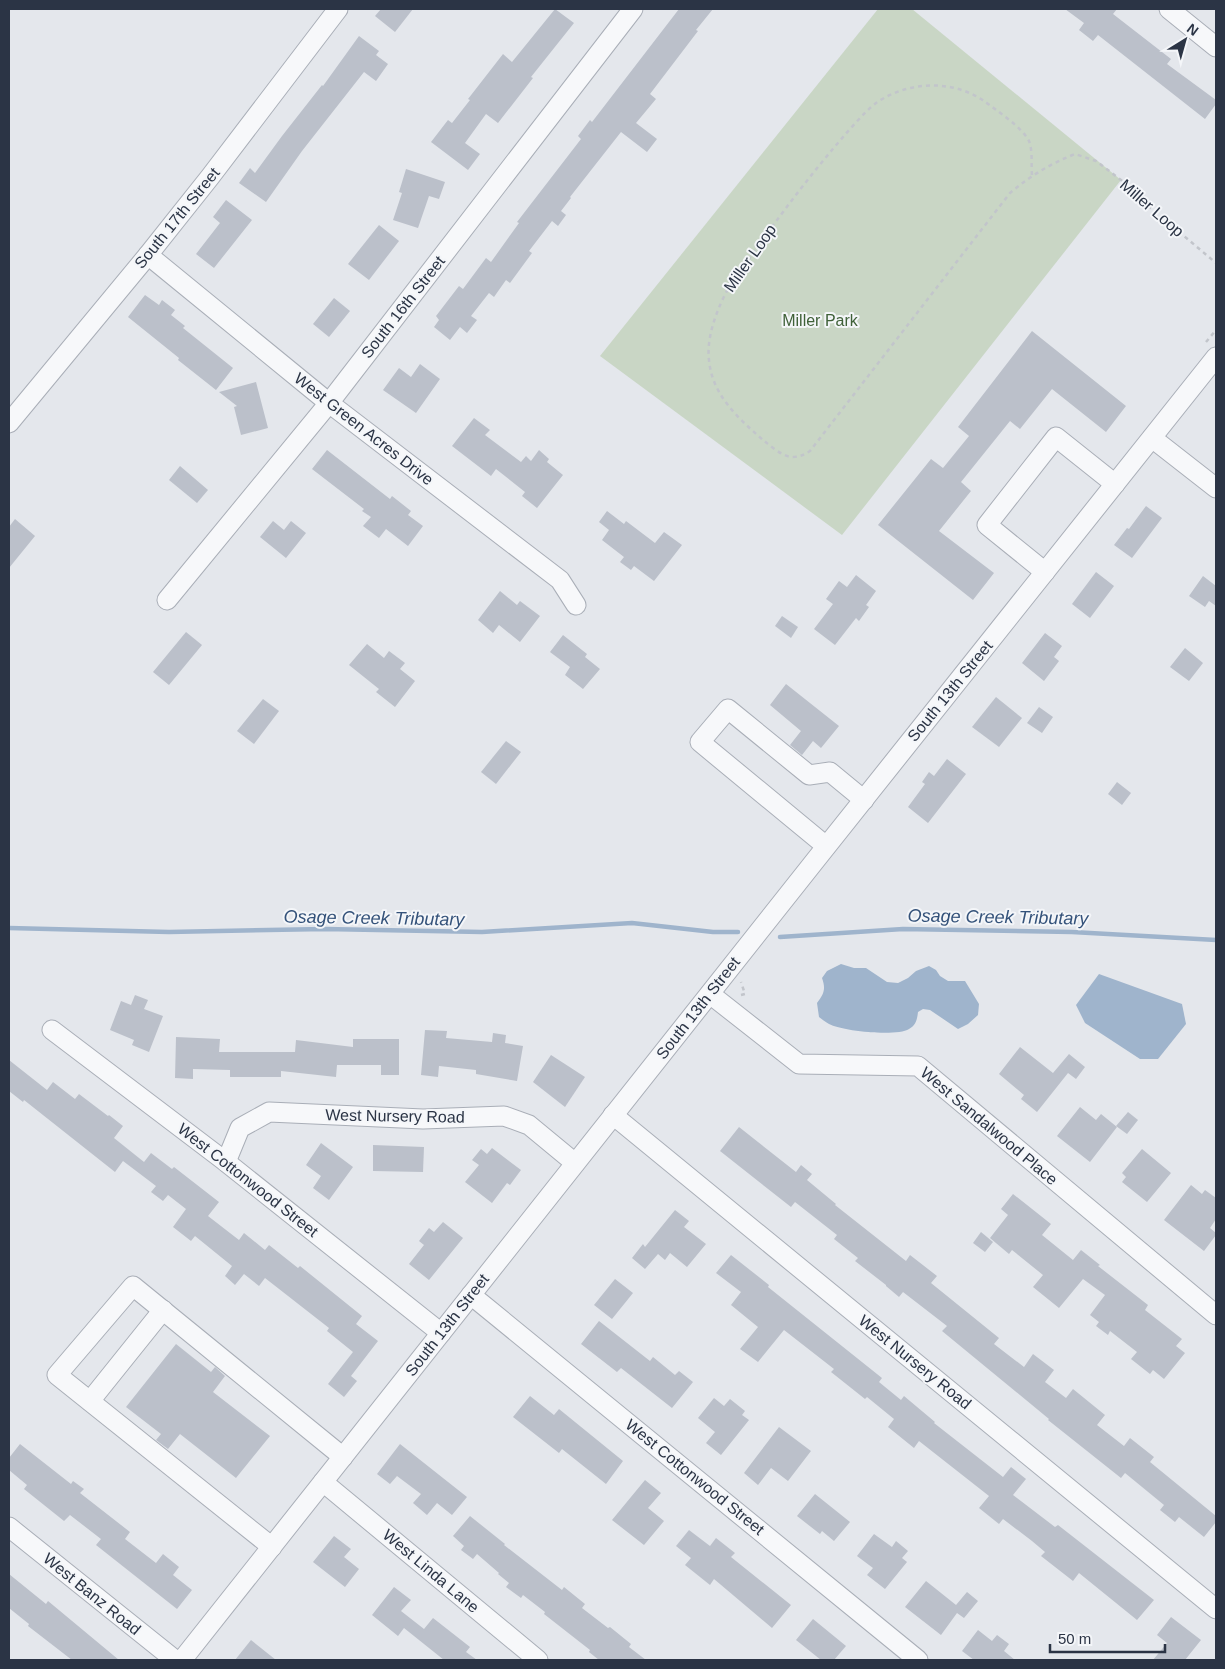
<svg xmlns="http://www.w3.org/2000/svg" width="1225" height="1669" viewBox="0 0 1225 1669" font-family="Helvetica,sans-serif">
<rect width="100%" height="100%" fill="#e4e7ec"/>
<path fill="#c9d6c5" d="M878,9h34l209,171 -279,355 -242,-179z"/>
<g fill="#9fb4cc">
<path d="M841,964l13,4h12l21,14 11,1 10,-5 8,-7 13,-5 7,4 4,6 8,5h17l14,23 -1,11 -10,9 -10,5 -28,-19 -7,-1 -5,3c-1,8 -2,13 -9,17 -13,8 -67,2 -80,-5 -4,-2 -7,-5 -10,-7l-2,-14c7,-9 9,-14 5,-25l5,-7z"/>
<path d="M1099,974l83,30 4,20 -28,35h-18l-55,-36 -9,-18z"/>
</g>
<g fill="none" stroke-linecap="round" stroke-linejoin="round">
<g stroke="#9fb4cc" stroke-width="4.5">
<path d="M9,928l160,4 156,-3 157,3 150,-9 81,9h25"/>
<path d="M780,937l123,-8 169,3 144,8"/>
</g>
</g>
<g fill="#bbc0ca">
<path d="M381,9h32l-18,23 -20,-16z"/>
<path d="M555,9l19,14 -43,54 2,1 -35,45 -12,-9 -21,29 15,11 -12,16 -37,-28 17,-22 4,3 18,-23 -2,-1 35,-45 9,8z"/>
<path d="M679,9h34l-17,21 2,1 -48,63 6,5 -20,24 21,16 -10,13 -26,-20 -51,65 1,1 -10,13 5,4 -8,11 -6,-5 -23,30 3,2 -22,30 -4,-3 -12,17 -5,-4 -18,23 6,4 -10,13 -7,-6 -10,13 -16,-13 5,-7 -3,-4 23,-30 4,3 23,-31 5,4 28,-39 -2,-1 64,-83 -3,-3 12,-16 2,2z"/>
<path d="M1065,9h52l-4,5 58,45 -4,5 49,36v4l-11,15 -107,-84 -5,6 -14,-11 5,-7z"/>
<path d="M359,36l20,15 -3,4 12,9 -12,17 -12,-9 -62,79 -36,51 -27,-19 11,-15 5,5 27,-37 40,-51 1,1z"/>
<path d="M406,169l39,13 -6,17 -10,-3 -11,32 -25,-8 9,-27 -3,-1z"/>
<path d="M226,200l26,20 -38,48 -18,-14 24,-31 -7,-6z"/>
<path d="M379,225l20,16 -30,39 -21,-16z"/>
<path d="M145,295l14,10 3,-5 13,10 -4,5 14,11 -2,2 50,40 -17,22 -38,-30 1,-2 -51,-41z"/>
<path d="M334,298l16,13 -21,26 -16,-13z"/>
<path d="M1032,331l94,75 -20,26 -54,-43 -32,40 -10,-8 -49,61 10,9 -32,40 55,42 -21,27 -95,-75 53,-66 12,9 26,-32 -11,-9z"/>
<path d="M420,364l20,15 -24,34 -33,-23 16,-22 12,9z"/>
<path d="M256,382l12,46 -27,7 -7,-28 3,-1 -18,-14z"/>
<path d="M474,418l16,12 -5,5 36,27 5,-6 5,5 8,-11 10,9 -2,3 16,13 -26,33 -15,-12 3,-4 -29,-23 -5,7 -39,-30z"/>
<path d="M327,450l63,49 2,-3 19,15 -3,4 15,11 -15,20 -22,-17 -7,9 -16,-12 8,-9 -9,-6 2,-2 -52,-40z"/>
<path d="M180,466l28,24 -11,13 -28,-23z"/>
<path d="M1146,506l16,12 -30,40 -18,-13 13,-17 2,1z"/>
<path d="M607,511l17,13 2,-3 29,22 9,-11 18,13 -28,36 -20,-15 -3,4 -11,-8 4,-5 -22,-17 7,-10 -10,-8z"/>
<path d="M15,519l20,17 -26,32v-41z"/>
<path d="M273,521l11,9 7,-9 15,12 -20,25 -26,-21z"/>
<path d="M1096,572l18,14 -24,32 -18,-14z"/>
<path d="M856,575l20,16 -10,14 3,2 -10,14 -3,-3 -21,27 -21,-16 19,-25 -7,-5 13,-18 8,6z"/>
<path d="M1203,576l13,10v20l-7,-5 -4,6 -16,-11z"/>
<path d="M500,591l17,14 3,-4 20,15 -20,26 -21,-17 -6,8 -15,-13z"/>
<path d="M782,616l16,11 -7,11 -16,-12z"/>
<path d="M186,632l16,13 -33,40 -16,-13z"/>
<path d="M1045,633l17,13 -8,11 5,4 -15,20 -22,-18z"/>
<path d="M563,635l24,19 -2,3 15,12 -17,20 -18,-14 5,-8 -20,-15z"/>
<path d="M367,644l17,14 5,-7 16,12 -5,6 15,12 -20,26 -19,-15 3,-3 -30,-24z"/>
<path d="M1185,648l18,15 -14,18 -19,-14z"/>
<path d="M786,684l53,42 -18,22 -8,-7 -11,14 -12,-10 11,-14 -31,-26z"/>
<path d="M996,697l26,21 -23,29 -27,-20z"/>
<path d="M263,699l16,12 -25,33 -17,-13z"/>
<path d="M1039,707l14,10 -11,16 -15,-10z"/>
<path d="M506,741l15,11 -25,32 -15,-12z"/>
<path d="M947,759l19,15 -38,49 -20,-16 17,-23 -3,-2 7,-10 5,4z"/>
<path d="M1117,782l14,11 -9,12 -14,-11z"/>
<path d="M135,995l13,5 -4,9 19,7 -14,36 -17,-7 2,-5 -24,-10 11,-29 10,4z"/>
<path d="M425,1030l22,1 -1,7 46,4 1,-9 13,2 -1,8 18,3 -6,35 -41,-7v-4l-37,-4 -1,11 -17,-2z"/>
<path d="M176,1037l44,2 -1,13h76l1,-12 57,7v-8h46v36h-18v-10h-44l-1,12 -55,-6v6h-51v-7l-37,-1v10l-18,-1z"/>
<path d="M1020,1047l33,26 16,-19 16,13 -9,12 -8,-6 -31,39 -16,-13 3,-4 -25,-21z"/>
<path d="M551,1055l34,22 -20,30 -32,-25z"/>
<path d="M9,1060l38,30 6,-8 22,17 4,-5 29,22 1,-1 14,11 -9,12 30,24 7,-9 21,16 2,-2 45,35 -11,14 31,24 5,-7 21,17 4,-5 29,23 2,-2 62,50 -6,8 22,17 -27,35 6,5 -13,16 -16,-13 25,-32 -26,-21 2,-3 -64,-50 -6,8 -15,-12 -9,11 -10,-9 7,-10 -37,-30 -4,5 -18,-14 13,-18 -18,-14 -5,6 -12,-9 5,-6 -33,-25 -8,11 -91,-72 -1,2 -14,-11z"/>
<path d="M1080,1107l16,13 5,-6 16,13 -27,35 -33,-26z"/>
<path d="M1128,1112l10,8 -11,14 -11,-8z"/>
<path d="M739,1127l57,45 5,-7 11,9 -5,6 29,24 -1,1 71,56 4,-6 27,21 -6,7 68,55 -5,6 30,23 9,-13 21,16 -9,12 21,16 7,-9 32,26 -8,10 27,21 6,-8 24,19 -4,5 66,54v6l-12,15 -25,-20 -4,5 -15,-12 4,-5 -39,-32 -4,5 -73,-58 1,-1 -107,-88 5,-5 -44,-34 -4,5 -13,-11v-1l-31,-24 3,-3 -24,-19 3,-4 -42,-33 -4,5 -71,-56z"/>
<path d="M321,1143l32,24 -24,33 -16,-12 8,-12 -15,-11z"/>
<path d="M373,1145l51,2 -1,25 -50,-1z"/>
<path d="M492,1148l29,22 -11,15 -3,-2 -15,20 -27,-21 14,-17 -7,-5 9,-11 6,5z"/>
<path d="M1142,1149l29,24 -24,29 -25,-20 4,-5 -4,-4z"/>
<path d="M1191,1185l11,9 3,-4 11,8v21l-6,9 6,5v2l-12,16 -40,-31z"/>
<path d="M1013,1194l38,30 -9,11 31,25 8,-10 19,15 -2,1 50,39 -3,5 37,29 -6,7 9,7 -21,26 -11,-9 -3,4 -19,-15 6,-7 -27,-21 -2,4 -12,-9 3,-4 -9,-7 15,-20 -22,-16 -24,29 -26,-21 10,-12 -31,-25 -3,4 -19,-16 18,-23 -7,-6z"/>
<path d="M675,1210l14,11 -5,6 22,17 -19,23 -17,-14 -5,7 -7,-6 -13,15 -13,-11 11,-14 2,3z"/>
<path d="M443,1222l20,16 -34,42 -20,-16 15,-19 -5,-4 10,-13 5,4z"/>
<path d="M981,1232l12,10 -8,10 -12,-9z"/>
<path d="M731,1255l38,30 -1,2 114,91 -3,4 22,18 3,-4 31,26 -1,1 69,54 8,-10 15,12 -13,16 42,32 3,-2 96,75 -17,20 -58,-47 -6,8 -32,-25 4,-4 -13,-11 -29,-22 -4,5 -20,-16 10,-12 -70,-55 -5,7 -26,-21 6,-8 -27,-22 -2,2 -34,-27 3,-3 -50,-39 -26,32 -18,-13 18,-22 -27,-22 10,-13 -25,-19z"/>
<path d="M615,1279l18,14 -21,26 -18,-14z"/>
<path d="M599,1321l51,40 3,-4 22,18 4,-4 14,11 -21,26 -51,-40 -4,4 -36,-28z"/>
<path d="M176,1344l35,28 4,-5 10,9 -12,16 57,44 -34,42 -56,-44 -12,15 -12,-9 5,-6 -35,-27z"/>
<path d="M530,1396l24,19 5,-6 64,52 -17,23 -44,-35 -3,4 -46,-36z"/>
<path d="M714,1398l10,8 6,-7 15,12 -3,4 7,5 -28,35 -15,-12 9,-11 -17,-14z"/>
<path d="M779,1427l32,24 -23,30 -17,-13 -13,17 -14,-12z"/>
<path d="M20,1444l51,40 2,-3 11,8 -4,4 50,39 -5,7 31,24 7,-9 16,13 -6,8 19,15 -15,19 -81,-64 5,-6 -31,-24 -6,6 -40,-32 3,-4 -18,-15v-12z"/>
<path d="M400,1444l67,53 -15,18 -15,-12 -10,12 -14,-12 8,-9 -24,-18 -7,8 -13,-10z"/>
<path d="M645,1480l16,13 -13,15 16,13 -20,24 -32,-25z"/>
<path d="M815,1494l35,28 -16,19 -12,-10 -2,3 -23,-18z"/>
<path d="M470,1516l35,28 -1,1 58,45 2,-3 21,17 -3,4 26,20 2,-1 21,17 -2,3 17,13h-47l-10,-8 1,-2 -46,-36 1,-2 -22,-17 -2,3 -15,-11 3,-4 -11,-9 1,-1 -22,-19 -4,5 -12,-9 3,-4 -11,-10z"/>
<path d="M689,1530l21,16 6,-8 19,15 -4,4 60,48 -19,23 -58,-49 -4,6 -25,-20 6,-7 -15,-12z"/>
<path d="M874,1534l18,13 4,-6 12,10 -6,7 5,4 -22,27 -18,-14 6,-7 -16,-12z"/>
<path d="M334,1536l17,13 -7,8 15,12 -14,18 -32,-25z"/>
<path d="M9,1574l37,30 2,-3 71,59h-47l-44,-34 1,-2 -20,-16z"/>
<path d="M926,1581l30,24 11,-13 11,9 -14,17 -7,-5 -16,22 -36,-28z"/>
<path d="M394,1587l17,13 -10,11 23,18 9,-11 37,29 -4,5 11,8h-33l-40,-32 -6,8 -26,-21z"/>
<path d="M1171,1617l30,23 -16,20h-32l14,-17 -10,-8z"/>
<path d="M813,1619l33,27 -12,14h-13l-25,-20z"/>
<path d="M978,1630l14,11 5,-6 12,9 -5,7 11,9h-41l-12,-9z"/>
<path d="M251,1640l25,20h-41z"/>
</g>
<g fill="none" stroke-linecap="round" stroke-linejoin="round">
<g stroke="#a9aeb7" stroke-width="21">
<g id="minor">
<path d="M1169,9l47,38"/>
<path d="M148,255l181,148 231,177 16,25"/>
<path d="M9,423l139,-168 62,-78 128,-168"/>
<path d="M1152,438l64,50"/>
<path d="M1045,572l-58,-47 69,-88 59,47"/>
<path d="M167,600l162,-197 304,-394"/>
<path d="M826,846l-126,-104 28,-33 81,66 21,-3 34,28"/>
<path d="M710,994l89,70 119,2 298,249"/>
<path d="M52,1030l174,132 215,171"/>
<path d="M613,1115l603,494"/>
<path d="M226,1162l14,-34 29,-16 154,7 81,-3 25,9 46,38"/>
<path d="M471,1295l447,365"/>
<path d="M90,1401l73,-91"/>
<path d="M323,1482l215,178"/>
<path d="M9,1527l166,133"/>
<path d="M272,1547l-215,-172 76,-89 210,171"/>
<path d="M182,1660l632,-798 402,-505"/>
</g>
</g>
<g stroke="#c2c5cb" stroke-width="2.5" stroke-dasharray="4 4" stroke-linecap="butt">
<path d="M1032,175c-1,-10 1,-24 -3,-34 -6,-13 -33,-31 -45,-40 -32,-22 -76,-20 -108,2 -12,9 -33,34 -44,47 -37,44 -70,90 -103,137 -11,20 -23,49 -20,73 3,35 29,58 54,80 8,6 18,16 29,17 7,0 12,-2 18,-6l200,-258c20,-17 40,-29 65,-39l21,7 25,19 25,24 70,59"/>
<path d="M1206,342l10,-12"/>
<path d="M741,995l4,-1 -4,-12"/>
</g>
<use href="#minor" stroke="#f7f8fa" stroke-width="19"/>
</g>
<g text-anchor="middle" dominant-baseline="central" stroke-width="4" stroke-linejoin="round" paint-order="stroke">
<g font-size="16" fill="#2b3445" stroke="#f4f6f9">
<text transform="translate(1152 208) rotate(41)">Miller Loop</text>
<text transform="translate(177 218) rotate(-51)">South 17th Street</text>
<text transform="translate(750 258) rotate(-55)">Miller Loop</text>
<text transform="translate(403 307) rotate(-52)">South 16th Street</text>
<text transform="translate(364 429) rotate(38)">West Green Acres Drive</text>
<text transform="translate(950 691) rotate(-51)">South 13th Street</text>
<text transform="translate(698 1008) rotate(-52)">South 13th Street</text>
<text transform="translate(395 1116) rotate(1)">West Nursery Road</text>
<text transform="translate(989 1126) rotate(40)">West Sandalwood Place</text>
<text transform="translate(248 1180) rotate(38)">West Cottonwood Street</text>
<text transform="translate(447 1325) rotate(-52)">South 13th Street</text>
<text transform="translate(915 1362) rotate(39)">West Nursery Road</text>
<text transform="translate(695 1477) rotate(39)">West Cottonwood Street</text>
<text transform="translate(431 1571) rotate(40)">West Linda Lane</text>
<text transform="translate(92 1594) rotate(39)">West Banz Road</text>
</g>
<g font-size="16" fill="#3f6138" stroke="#f4f6f9">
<text x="820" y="320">Miller Park</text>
</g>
<g font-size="18" font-style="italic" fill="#34527a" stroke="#f4f6f9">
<text transform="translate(998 917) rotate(1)">Osage Creek Tributary</text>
<text transform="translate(374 918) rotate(1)">Osage Creek Tributary</text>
</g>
</g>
<rect width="1225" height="1669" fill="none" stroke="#2b3445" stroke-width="20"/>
<g transform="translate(1185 40) rotate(37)" stroke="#f4f6f9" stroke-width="4" paint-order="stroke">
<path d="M0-4L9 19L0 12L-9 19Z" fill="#2b3445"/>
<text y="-8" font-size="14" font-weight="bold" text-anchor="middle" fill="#2b3445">N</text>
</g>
<path d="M1050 1644v8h115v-8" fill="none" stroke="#2b3445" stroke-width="2.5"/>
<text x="1058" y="1644" font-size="15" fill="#2b3445" stroke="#f4f6f9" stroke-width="4" paint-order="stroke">50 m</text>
</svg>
